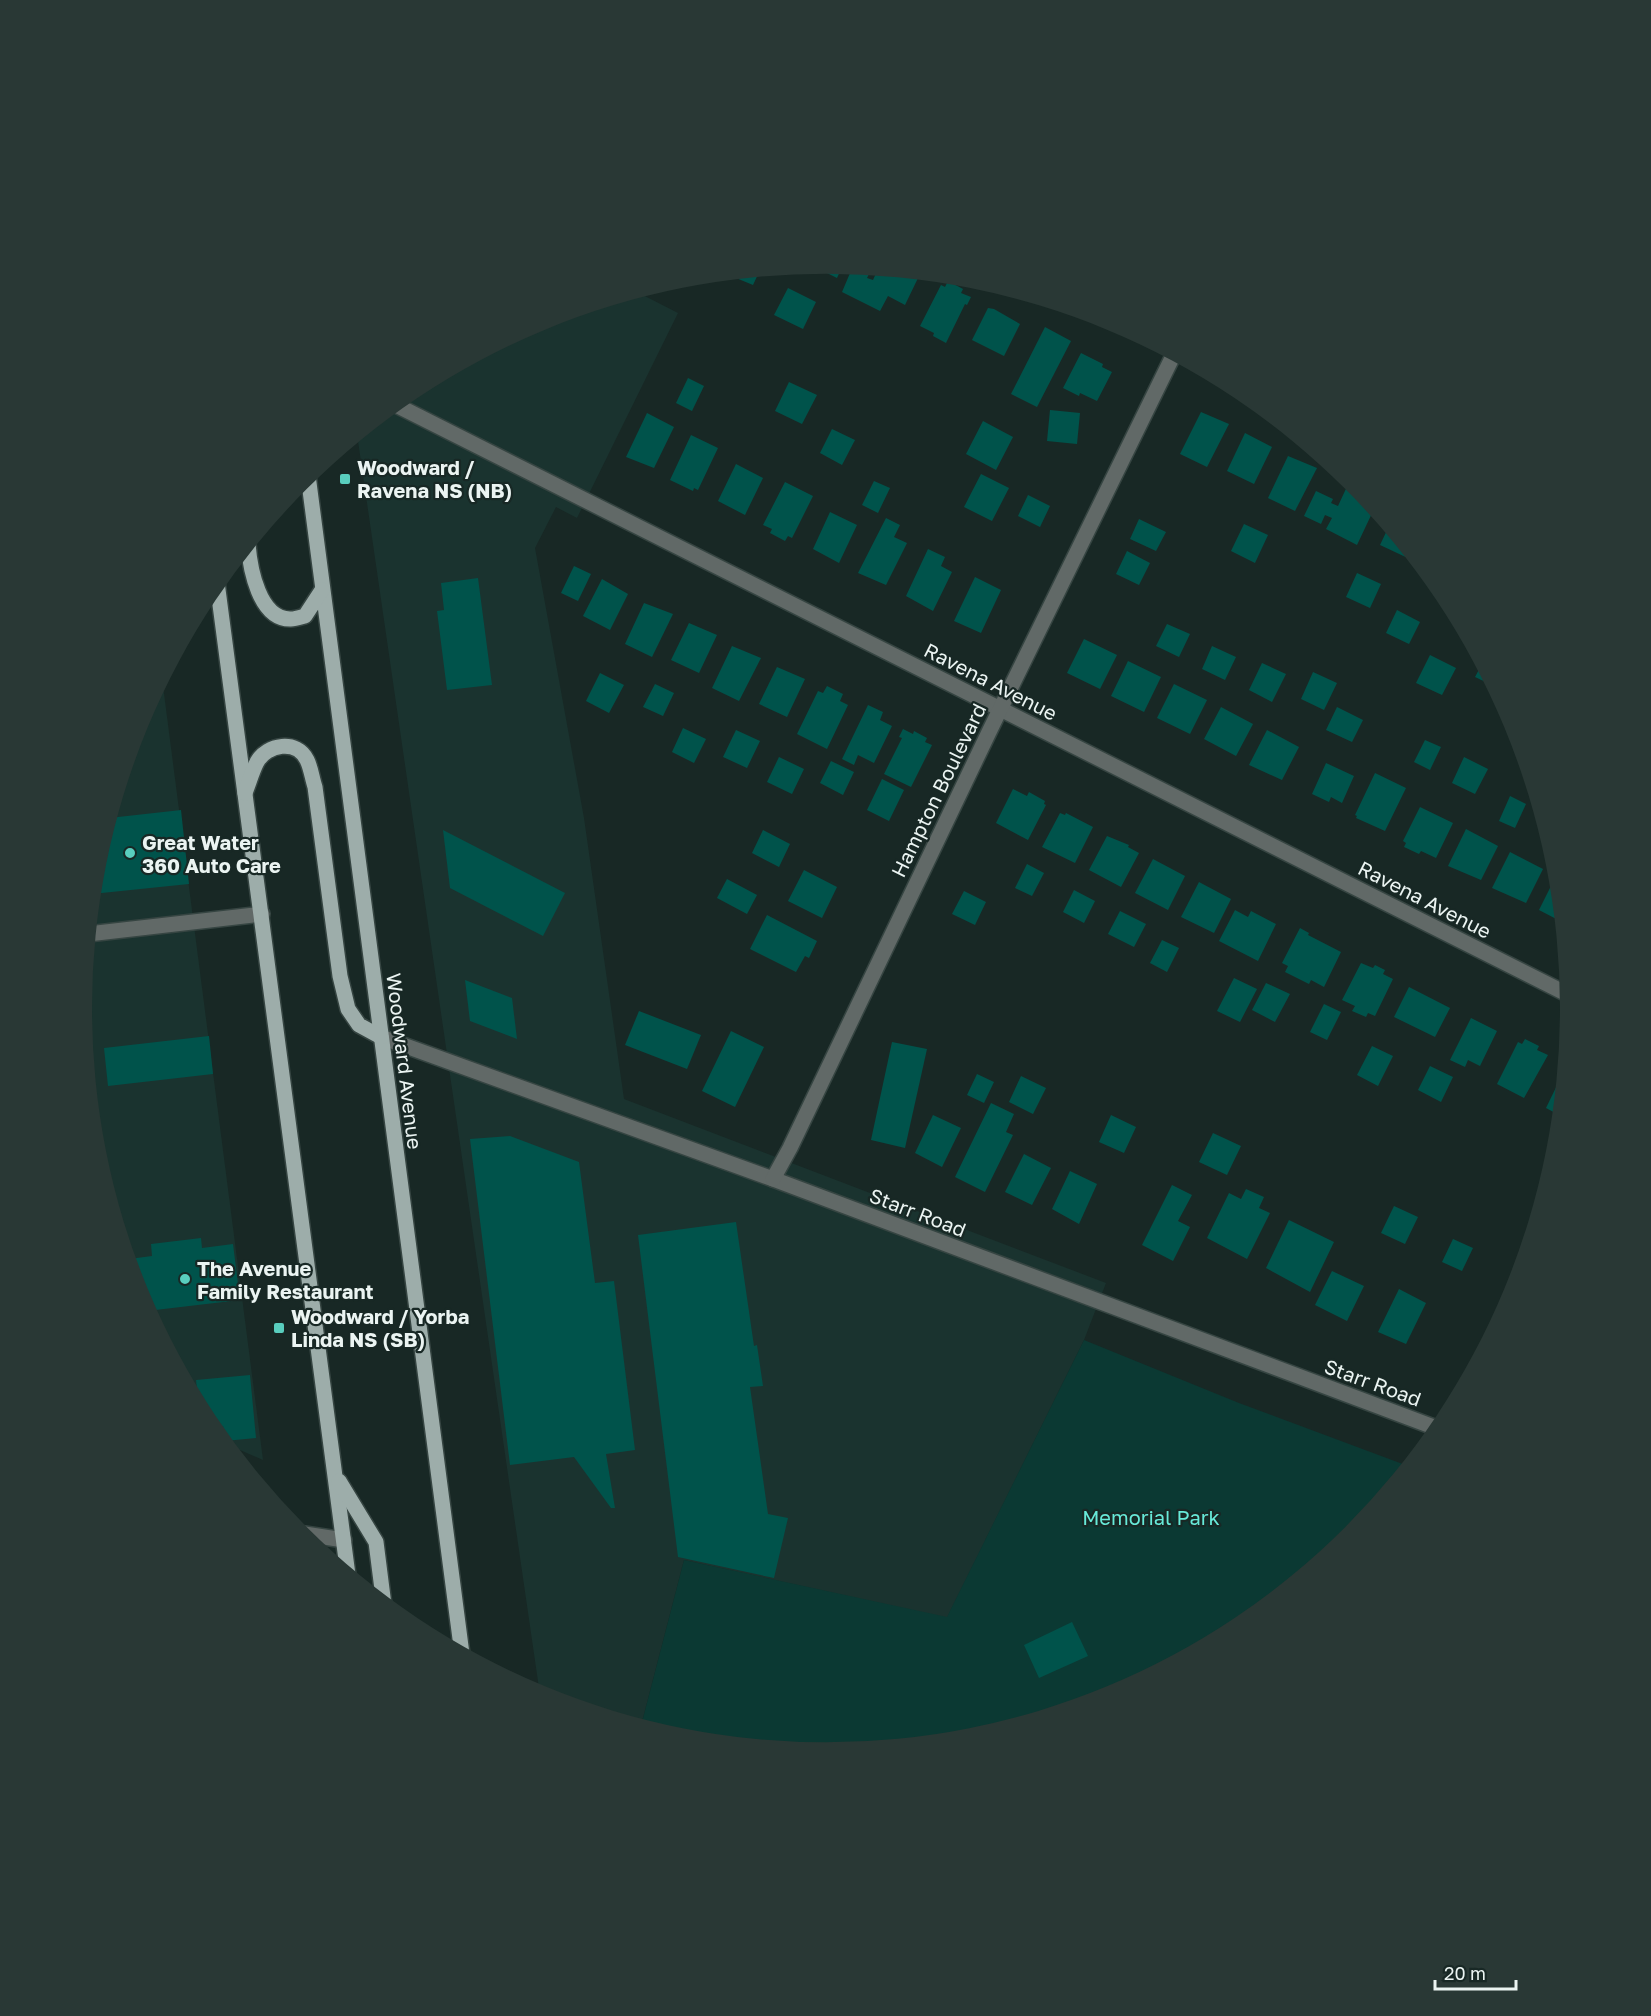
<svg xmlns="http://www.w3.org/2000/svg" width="1651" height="2016" viewBox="0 0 1651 2016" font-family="'Golos Text',sans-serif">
<rect width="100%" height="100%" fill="#182825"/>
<g fill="#1a332f">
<path d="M635,291l43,22 -101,205 -21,-11 -21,41 49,270 40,281 482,184 -22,57 -137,278 -263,-58 -43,166 -101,-31 -183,-1261 55,-45 129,-69z"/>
<path d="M162,678l101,782 -39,-17 -18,-22 -68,-128 -43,-140 -14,-145 14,-146 43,-139z"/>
</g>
<path fill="#0b3933" d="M1084,1340l155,63 169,63 -56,69 -113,92 -129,69 -140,42 -145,14 -145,-14 -39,-12 43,-166 263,57z"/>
<g fill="#00534b">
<path d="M826,264l17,1 -6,13 -26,-13z"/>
<path d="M853,266l18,4 -4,8 6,2 5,-11 32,3 9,4 -14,29 -17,-9 -8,15 -38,-19z"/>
<path d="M760,270l-7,15 -17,-7 3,-6z"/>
<path d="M948,281l15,8 -2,4 10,4 -4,8 -2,-1 -19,39 -13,-7 1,-3 -14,-7 21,-41 4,2z"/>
<path d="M788,288l28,14 -13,27 -29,-14z"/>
<path d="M988,308l6,1 26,15 -16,32 -32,-16z"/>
<path d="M1045,327l26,14 -34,66 -26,-13z"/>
<path d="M1081,353l22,11 -1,3 10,5 -15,29 -17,-8 -1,3 -16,-8z"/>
<path d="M438,375l-7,14 -10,-5 8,-4z"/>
<path d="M688,378l16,8 -12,25 -16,-8z"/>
<path d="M789,382l28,13 -15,29 -27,-13z"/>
<path d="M1050,410l30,3 -3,31 -30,-3z"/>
<path d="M1201,412l28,12 -22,43 -27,-13z"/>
<path d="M647,413l27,14 -20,41 -28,-11z"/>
<path d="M983,421l30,16 -17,33 -30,-16z"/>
<path d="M832,429l23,11 -13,25 -22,-12z"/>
<path d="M1245,433l27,14 -18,37 -27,-13z"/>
<path d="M691,435l27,13 -20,42 -4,-2 -1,3 -23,-11z"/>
<path d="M1288,456l29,12 -22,43 -27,-13z"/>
<path d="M736,464l27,14 -18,37 -27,-14z"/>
<path d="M981,474l28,14 -17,33 -28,-14z"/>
<path d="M1350,480l24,29 -17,36 -31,-16 6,-11 -7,-3 -4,9 -17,-8 12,-25 17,8 -2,4 7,3z"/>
<path d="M874,481l16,7 -12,25 -16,-8z"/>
<path d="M785,482l28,14 -21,42 -4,-2 -3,5 -15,-8 2,-4 -9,-4z"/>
<path d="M1028,495l22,11 -10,21 -22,-11z"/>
<path d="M830,512l27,13 -18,38 -26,-14z"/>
<path d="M886,518l14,7 -6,12 13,6 -21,42 -28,-12z"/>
<path d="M1139,519l27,13 -10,19 -26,-12z"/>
<path d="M1244,524l24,11 -13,28 -24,-12z"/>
<path d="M1389,526l25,31 -2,3 -32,-15z"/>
<path d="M928,549l17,8 -4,9 11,6 -19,39 -27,-15z"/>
<path d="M1127,551l23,12 -11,22 -23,-11z"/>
<path d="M574,566l17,8 -13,27 -17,-8z"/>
<path d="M1357,573l24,11 -11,24 -24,-11z"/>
<path d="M975,577l26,13 -20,43 -27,-12z"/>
<path d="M478,578l14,107 -45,5 -10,-79 7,-1 -3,-27z"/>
<path d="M602,579l26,15 -18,36 -27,-14z"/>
<path d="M644,603l29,11 -21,43 -27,-13z"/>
<path d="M1397,610l23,12 -11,22 -23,-11z"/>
<path d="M689,623l28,12 -18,38 -28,-13z"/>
<path d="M1167,624l23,10 -11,23 -23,-11z"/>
<path d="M1084,639l33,16 -17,34 -33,-16z"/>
<path d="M732,646l29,12 -22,43 -27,-13z"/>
<path d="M1212,646l24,11 -11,23 -23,-11z"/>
<path d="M1430,655l26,13 -14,27 -26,-12z"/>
<path d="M1128,661l33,16 -17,35 -33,-16z"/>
<path d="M1262,663l24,11 -14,28 -23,-12z"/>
<path d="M1482,664l12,22 -19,-9z"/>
<path d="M777,667l28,12 -18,38 -28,-13z"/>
<path d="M1313,672l24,11 -13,27 -23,-11z"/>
<path d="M600,673l24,12 -15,28 -23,-12z"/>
<path d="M655,684l19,9 -11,23 -20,-9z"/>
<path d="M1174,684l33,16 -17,34 -33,-16z"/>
<path d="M827,686l16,8 -3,7 8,4 -21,44 -30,-15 21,-43 5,2z"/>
<path d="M868,705l15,7 -3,8 12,6 -18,37 -16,-8 -4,10 -12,-6z"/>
<path d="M1221,707l32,17 -17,32 -32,-17z"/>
<path d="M1337,707l26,13 -11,22 -26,-12z"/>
<path d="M683,728l23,11 -12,24 -22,-11z"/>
<path d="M903,729l10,5 1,-3 13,7 -2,4 7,3 -21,42 -27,-13 18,-36 -3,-1z"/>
<path d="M736,730l24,11 -13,27 -24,-11z"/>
<path d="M1267,730l32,17 -17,33 -33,-15z"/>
<path d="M1425,740l16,7 -11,23 -16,-8z"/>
<path d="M779,757l25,12 -12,25 -25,-12z"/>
<path d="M1464,757l24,12 -13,25 -23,-11z"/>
<path d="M831,761l23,11 -11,23 -23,-12z"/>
<path d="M1326,763l28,13 -12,27 -11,-6 -2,5 -17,-8z"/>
<path d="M1375,773l31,15 -21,43 -29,-13 1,-2 -2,-1z"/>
<path d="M882,779l22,11 -15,31 -22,-11z"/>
<path d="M1013,789l14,7 2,-4 16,9 -1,3 2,1 -18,35 -32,-17z"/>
<path d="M1510,796l16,8 -11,24 -16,-7z"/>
<path d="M1420,807l33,16 -17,35 -15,-7 -2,3 -15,-7 2,-4 -3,-2z"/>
<path d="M181,810l8,74 -97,10 3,-32 14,-44z"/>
<path d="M1060,813l5,2 1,-2 27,14 -18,36 -33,-16z"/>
<path d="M1466,829l32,17 -17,34 -33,-14z"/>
<path d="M443,830l122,63 -22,43 -93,-48z"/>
<path d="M763,830l27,14 -11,23 -27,-14z"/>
<path d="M1107,836l22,9 -1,2 11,6 -18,34 -32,-17z"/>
<path d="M1510,852l33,17 -17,34 -34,-15z"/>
<path d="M1153,859l32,17 -17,34 -33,-17z"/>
<path d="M1027,864l17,9 -12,23 -17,-8z"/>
<path d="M804,870l33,17 -15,31 -34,-17z"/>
<path d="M1557,874l1,11 4,37 -23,-12z"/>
<path d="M727,879l30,16 -10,19 -30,-16z"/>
<path d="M1199,882l32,17 -17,34 -33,-16z"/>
<path d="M1074,890l21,11 -11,22 -21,-11z"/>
<path d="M964,891l22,11 -11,23 -23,-11z"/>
<path d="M1235,910l13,7 3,-6 25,13 -18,37 -39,-20z"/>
<path d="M1120,911l26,13 -12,23 -26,-13z"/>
<path d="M767,915l50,26 -8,17 -4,-2 -9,16 -46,-23z"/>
<path d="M1300,928l9,5 -1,2 33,17 -17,35 -13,-7 -2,4 -24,-12 3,-6 -6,-3z"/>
<path d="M1162,940l17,8 -12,24 -17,-9z"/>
<path d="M1361,963l12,5 2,-3 10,5 -2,4 10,5 -18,37 -7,-3 -2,4 -14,-6 3,-5 -13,-6z"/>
<path d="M1234,978l23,11 -17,33 -23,-11z"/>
<path d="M465,980l47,18 5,41 -47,-18z"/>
<path d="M1266,983l24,11 -15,28 -23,-12z"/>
<path d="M1409,987l41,21 -15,29 -41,-20z"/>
<path d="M1324,1004l17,8 -14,28 -17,-8z"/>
<path d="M639,1011l62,24 -14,34 -62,-24z"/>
<path d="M1471,1018l26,13 -17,35 -12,-6 -3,7 -15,-7z"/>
<path d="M731,1031l33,16 -29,60 -33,-16z"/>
<path d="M209,1036l4,38 -105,12 -4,-38z"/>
<path d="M1525,1039l14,7 -2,4 11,5 -24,43 -27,-14 21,-42 4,2z"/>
<path d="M892,1042l35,7 -22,99 -34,-8z"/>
<path d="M1372,1046l21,10 -15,30 -21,-11z"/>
<path d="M1430,1066l23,11 -12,25 -23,-12z"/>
<path d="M1563,1073h1l-5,42 -13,-7z"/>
<path d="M977,1074l17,8 -10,21 -17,-8z"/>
<path d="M1021,1076l25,12 -13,26 -24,-12z"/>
<path d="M991,1103l23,11 -8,18 7,3 -28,57 -30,-15z"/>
<path d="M933,1115l28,13 -19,39 -27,-14z"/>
<path d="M1111,1115l25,12 -12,26 -25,-11z"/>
<path d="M1213,1133l28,13 -14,29 -28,-13z"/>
<path d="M510,1136l69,26 16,121 19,-2 21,169 -29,4 9,54h-4l-37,-51 -64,8 -40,-326z"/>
<path d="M1024,1154l27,14 -19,37 -27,-13z"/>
<path d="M1070,1171l27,13 -18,40 -27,-15z"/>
<path d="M1172,1185l20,10 -14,26 12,6 -17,34 -31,-16z"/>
<path d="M1246,1189l18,8 -5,11 11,5 -23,46 -40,-21 22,-45 12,6z"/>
<path d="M1394,1206l24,11 -13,27 -24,-11z"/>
<path d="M1289,1220l45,22 -24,50 -44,-24z"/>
<path d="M736,1222l18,124 3,-1 6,41 -13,1 18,127 20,4 -14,60 -96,-21 -40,-322z"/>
<path d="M201,1238l1,10 31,-4 7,56 -93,11 -9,-18 -9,-34 23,-3 -1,-12z"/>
<path d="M1453,1239l20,9 -11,23 -20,-9z"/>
<path d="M1332,1271l32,15 -17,35 -32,-16z"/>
<path d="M1399,1289l27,14 -20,41 -28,-12z"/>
<path d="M250,1375l6,63 -31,3 -2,-15 -12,1 -12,-19 -3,-28z"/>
<path d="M1072,1622l16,34 -49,22 -15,-33z"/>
</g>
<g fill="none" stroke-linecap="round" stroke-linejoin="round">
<g stroke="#364542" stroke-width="18">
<g id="street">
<path d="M394,404l1175,591"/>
<path d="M88,934l174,-20"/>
<path d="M381,1037l392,142 666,250"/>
<path d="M773,1179l17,-31 199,-416 185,-378"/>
<path d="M298,1533l46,7"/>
</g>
</g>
<g stroke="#364542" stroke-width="18">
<g id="primary">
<path d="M308,475l154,1179"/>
<path d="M248,544c2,24 11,76 43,75 5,0 10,-2 14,-3l17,-26"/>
<path d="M217,582l131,993"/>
<path d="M245,793c4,-10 7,-21 12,-31 10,-18 40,-23 50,-2 4,8 5,18 8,27l25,189 8,33 11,16 22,12"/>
<path d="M339,1481l37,61 8,63"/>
</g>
</g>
<use href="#street" stroke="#616967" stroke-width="15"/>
<use href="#primary" stroke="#9dadaa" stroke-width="15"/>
</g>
<g fill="#59cebe" stroke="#182825" stroke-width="2">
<rect x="339" y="473" width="12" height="12" rx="3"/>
<circle cx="130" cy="853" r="6"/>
<circle cx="185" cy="1279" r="6"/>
<rect x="273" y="1322" width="12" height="12" rx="3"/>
</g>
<g text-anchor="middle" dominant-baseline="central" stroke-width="4.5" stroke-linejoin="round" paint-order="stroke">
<g font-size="20" font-weight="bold" fill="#ebf4f2" stroke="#182825" text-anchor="start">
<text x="357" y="467">Woodward /<tspan x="357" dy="23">Ravena NS (NB)</tspan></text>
<text x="142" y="842">Great Water<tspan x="142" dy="23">360 Auto Care</tspan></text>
<text x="197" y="1268">The Avenue<tspan x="197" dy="23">Family Restaurant</tspan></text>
<text x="291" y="1316">Woodward / Yorba<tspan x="291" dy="23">Linda NS (SB)</tspan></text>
</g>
<g font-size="20" fill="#ebf4f2" stroke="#182825">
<text transform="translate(991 681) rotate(27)">Ravena Avenue</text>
<text transform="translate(938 790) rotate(-64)">Hampton Boulevard</text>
<text transform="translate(1425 899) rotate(27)">Ravena Avenue</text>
<text transform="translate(405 1061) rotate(83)">Woodward Avenue</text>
<text transform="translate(918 1212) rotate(21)">Starr Road</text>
<text transform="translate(1373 1382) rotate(20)">Starr Road</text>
</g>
<g font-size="20" fill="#67ead9" stroke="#182825">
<text x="1151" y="1517">Memorial Park</text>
</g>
</g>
<path d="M0 0H1651V2016H0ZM92 1008a734 734 0 1 1 1468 0a734 734 0 1 1-1468 0Z" fill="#293835" fill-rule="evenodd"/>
<path d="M1435 1980v9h81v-9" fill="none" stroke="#ebf4f2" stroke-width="3"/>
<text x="1444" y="1980" font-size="18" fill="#ebf4f2" stroke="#182825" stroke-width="4.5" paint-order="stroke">20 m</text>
</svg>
